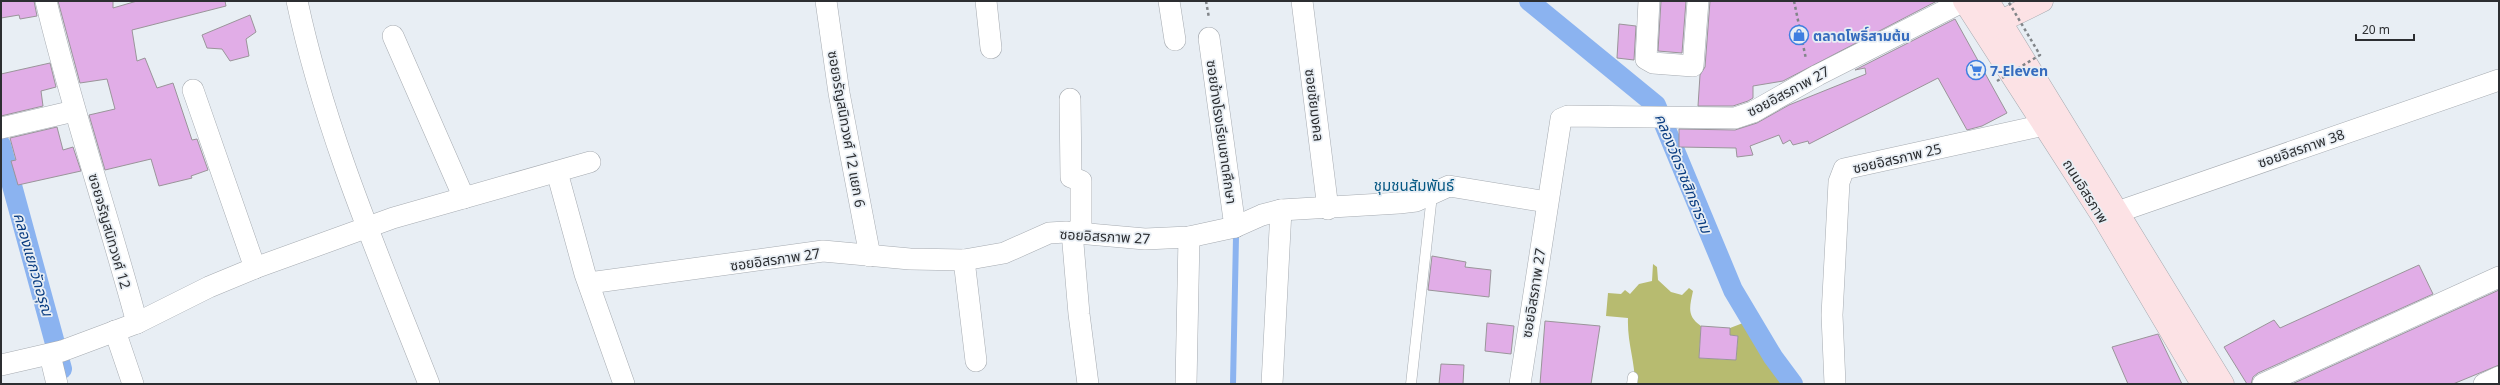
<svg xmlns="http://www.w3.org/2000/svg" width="2500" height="385" viewBox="0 0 2500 385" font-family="'Noto Sans','Noto Sans Thai',sans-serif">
<rect width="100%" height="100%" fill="#e8eef4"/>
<path fill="#b7bb70" d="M1653,264l4,3 1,13 13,12 11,3 7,-7 4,3c-3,15 -7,25 8,35l-2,32 37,2 2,-24 -8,-1v-7l13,-5 42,61h-150c0,-23 -8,-42 -7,-66l-22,-2 2,-23 13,1 4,-4 5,4 9,-10 13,-3z"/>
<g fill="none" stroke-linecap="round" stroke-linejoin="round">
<path stroke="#8bb3f0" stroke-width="6" d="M1233,384l3,-147"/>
<g stroke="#8bb3f0" stroke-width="20">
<path d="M1529,1l127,104 77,185 40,67 20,27"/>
<path d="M1,145l61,224"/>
</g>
</g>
<g fill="#e1ade7" stroke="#9a959a">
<path d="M1,1h33l3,15 -17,3 -1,-4 -18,3z"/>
<path d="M58,1h55v7l24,-7h88l1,5 -94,24 5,31 8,-3 12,30 16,-5 19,57 5,-1 11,31 -17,6 1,2 -33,8 -8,-27 -46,11 -16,-55 26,-6 -8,-30 -27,4z"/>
<path d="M1661,1h25l-4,52 -24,-2z"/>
<path d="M1710,1h227l-154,80 -30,5v12l-5,3 -15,5h-35l2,-31 5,-8z"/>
<path d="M250,15l6,17 -10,7 3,17 -19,5 -8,-12 -15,-1 -5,-13z"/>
<path d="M1955,19l52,94 -25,13 -15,4 -29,-52 -129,66 -1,-3 -15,4 -3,-5 -7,4 -4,-9 -29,11 3,9 -16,2 -1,-9 -57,-1v-18l56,1 22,-7 32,-18 77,-31 -1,-6 -10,2z"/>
<path d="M1619,24l17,2 -2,34 -17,-2z"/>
<path d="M50,63l6,24 -15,4 2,15 -42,10v-42z"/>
<path d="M57,127l6,23 10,-3 8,24 -63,14 -7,-24 5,-1 -6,-22z"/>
<path d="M1432,256l34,6 -1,5 26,3 -2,27 -61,-7z"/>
<path d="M2419,265l14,29 -175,79 -5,4 -2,7h-4l-23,-37 50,-27 6,8z"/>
<path d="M2499,290v75l-46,19h-161z"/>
<path d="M1545,321l55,5 -9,58h-51z"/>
<path d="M1487,323l27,3 -3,28 -26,-3z"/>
<path d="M1701,326l29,2v7l8,1 -2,24 -37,-2z"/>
<path d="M2158,334l24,50h-54l-16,-37z"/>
<path d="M1441,364l23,1 -1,19h-24z"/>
</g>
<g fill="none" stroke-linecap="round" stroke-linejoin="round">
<g stroke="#a6abb1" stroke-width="11">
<g id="lane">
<path d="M1411,384l21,-189"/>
<path d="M1632,384l1,-7"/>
</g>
</g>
<g stroke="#a6abb1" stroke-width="22">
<g id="street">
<path d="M46,1c26,109 62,214 91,322"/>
<path d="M297,1c28,132 83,258 132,383"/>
<path d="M826,1l13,92 31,163"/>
<path d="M986,1l5,47"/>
<path d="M1169,1l6,39"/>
<path d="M1302,1l26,208"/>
<path d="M1649,1l-3,58 7,4 40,3 5,-65"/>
<path d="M393,36l71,162"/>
<path d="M1209,38l26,189"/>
<path d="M193,90l62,178"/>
<path d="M1070,99l1,78 10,4v52"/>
<path d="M1,128l73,-17"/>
<path d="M557,172l28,102 39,110"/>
<path d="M2103,217l396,-137"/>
<path d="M1072,232l7,82 9,70"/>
<path d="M964,260l12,101"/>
<path d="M589,283l234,-32 87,8 54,1 40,-7 45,-20 17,-1 79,7 44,-2 46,-10 27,-12 19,-5 118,-7 17,-2 33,-15 98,16"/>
<path d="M115,331l18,53"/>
<path d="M50,355l7,29"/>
<path d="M1,365l61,-14 75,-28 72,-36 46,-19 138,-50 197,-56"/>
<path d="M1186,384l3,-147"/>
<path d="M1272,384l9,-174"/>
<path d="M1520,384l41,-265 7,-3 167,2 18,-6 65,-37 146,-74"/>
<path d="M1835,384l-3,-69 7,-133 5,-13 200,-44"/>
<path d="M2263,384l236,-107"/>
<path d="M2484,384l15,-7"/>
</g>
</g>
<g stroke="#a6abb1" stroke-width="23">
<g id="secondary">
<path d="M1964,1l139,216 99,167"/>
<path d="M1988,1l235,383"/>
<path d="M1987,28l55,-27"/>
</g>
</g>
<g stroke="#818589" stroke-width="2.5" stroke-dasharray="3 3" stroke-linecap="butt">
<path d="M1206,1l3,17"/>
<path d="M1794,1l12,58"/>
</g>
<use href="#lane" stroke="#fff" stroke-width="10"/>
<use href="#street" stroke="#fff" stroke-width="21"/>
<use href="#secondary" stroke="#fce2e5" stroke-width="22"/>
<path stroke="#818589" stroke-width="2.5" stroke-dasharray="3 3" stroke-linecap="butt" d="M1997,81l43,-26 -32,-54"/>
</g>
<defs>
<g id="shop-ring" transform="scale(1)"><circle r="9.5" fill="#e8eef4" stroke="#3f7fe0" stroke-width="1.5"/><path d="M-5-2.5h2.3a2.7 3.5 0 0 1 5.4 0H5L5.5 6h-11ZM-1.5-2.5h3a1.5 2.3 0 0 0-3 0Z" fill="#3f7fe0"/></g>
<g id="supermarket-ring" transform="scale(1)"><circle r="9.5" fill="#e8eef4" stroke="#3f7fe0" stroke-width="1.5"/><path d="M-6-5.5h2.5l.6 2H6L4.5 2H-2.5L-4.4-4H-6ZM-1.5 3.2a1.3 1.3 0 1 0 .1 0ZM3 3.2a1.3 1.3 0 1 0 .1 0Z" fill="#3f7fe0"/></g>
</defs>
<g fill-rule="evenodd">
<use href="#shop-ring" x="1799" y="35"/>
<use href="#supermarket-ring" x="1976" y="70"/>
</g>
<g text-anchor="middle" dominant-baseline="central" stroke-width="3.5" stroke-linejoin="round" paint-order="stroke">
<g font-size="14" font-weight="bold" fill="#366cbe" stroke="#e8eef4" text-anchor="start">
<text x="1813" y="35">ตลาดโพธิ์สามต้น</text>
<text x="1990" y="70">7-Eleven</text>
</g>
<g font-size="14" fill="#2c2e31" stroke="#e8eef4">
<text transform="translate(1788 91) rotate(-28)">ซอยอิสรภาพ 27</text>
<text transform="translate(1315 105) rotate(83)">ซอยชัยมงคล</text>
<text transform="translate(847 129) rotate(80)">ซอยจรัญสนิทวงศ์ 12 แยก 6</text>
<text transform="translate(1222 132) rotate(82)">ซอยข้างโรงเรียนชาตศึกษา</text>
<text transform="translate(2301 148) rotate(-19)">ซอยอิสรภาพ 38</text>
<text transform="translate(1897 158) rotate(-13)">ซอยอิสรภาพ 25</text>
<text transform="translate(2086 191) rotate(58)">ถนนอิสรภาพ</text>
<text transform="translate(110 231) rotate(74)">ซอยจรัญสนิทวงศ์ 12</text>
<text transform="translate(1105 236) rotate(3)">ซอยอิสรภาพ 27</text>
<text transform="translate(775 259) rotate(-8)">ซอยอิสรภาพ 27</text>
<text transform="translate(1533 293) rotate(-81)">ซอยอิสรภาพ 27</text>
</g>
<g font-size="15" font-style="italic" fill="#093c81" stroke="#e8eef4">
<text transform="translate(1684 173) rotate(68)">คลองวัดราชสิทธาราม</text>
<text transform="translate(34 264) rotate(74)">คลองแยกวัดอรุณ</text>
</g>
<g font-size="15" fill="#055783" stroke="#e8eef4">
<text x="1414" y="185">ชุมชนสัมพันธ์</text>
</g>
</g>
<rect width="2500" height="385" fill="none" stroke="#2c2e31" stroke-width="4"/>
<path d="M2356 34v6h58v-6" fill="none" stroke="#2c2e31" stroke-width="2"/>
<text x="2362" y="34" font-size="12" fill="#2c2e31" stroke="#e8eef4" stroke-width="3" paint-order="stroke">20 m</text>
</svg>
